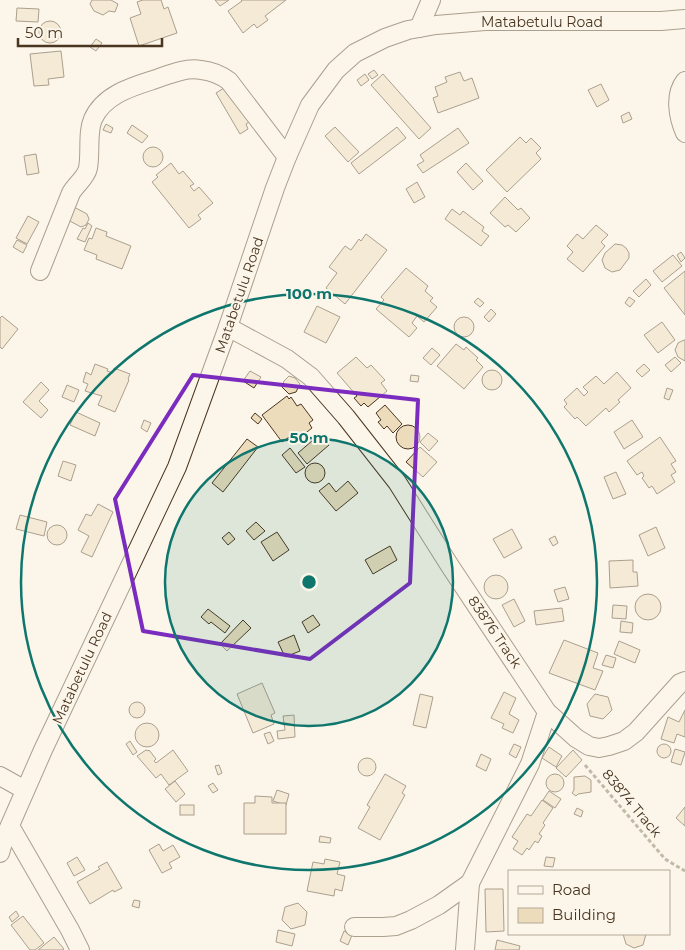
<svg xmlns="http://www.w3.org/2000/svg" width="685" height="950" viewBox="0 0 685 950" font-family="Montserrat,sans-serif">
<rect width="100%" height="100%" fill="#fbf6e9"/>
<g fill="#ecdcbc" stroke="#4a3520">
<path d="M92,0h19l7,4 -3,8 -6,-1 -6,4 -9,-4 -4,-7z"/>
<path d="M143,0h18l3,9 4,-2 9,26 -38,13 -9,-28 11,-4 -4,-12z"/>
<path d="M215,0h14l-9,6z"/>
<path d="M241,0h45l-21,16 3,4 -11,8 -3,-4 -11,9 -15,-22 14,-10z"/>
<path d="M17,8l22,1 -1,13 -22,-1z"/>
<circle cx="50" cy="32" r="11"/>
<path d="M96,39l6,4 -6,8 -6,-4z"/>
<path d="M61,51l3,26 -16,2 1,6 -15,1 -4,-32z"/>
<path d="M374,70l4,5 -6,4 -4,-5z"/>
<path d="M460,72l4,9 8,-3 7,20 -41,15 -5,-15 5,-2 -3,-9 12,-5 -2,-5z"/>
<path d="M365,74l4,6 -8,6 -4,-6z"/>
<path d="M383,74l48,54 -12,11 -48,-54z"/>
<path d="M601,84l8,16 -12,7 -9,-17z"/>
<path d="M227,86l24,35 -5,3 2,5 -8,5 -24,-41z"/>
<path d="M629,112l3,7 -9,4 -2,-7z"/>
<path d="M106,124l7,4 -2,5 -8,-3z"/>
<path d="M132,125l16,11 -6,7 -15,-10z"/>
<path d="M335,127l24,25 -11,10 -23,-26z"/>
<path d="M397,127l9,11 -47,36 -8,-11z"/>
<path d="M458,128l11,15 -46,30 -6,-8 7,-4 -4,-6z"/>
<path d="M520,137l6,6 5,-5 10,10 -5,5 5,6 -34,33 -21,-22z"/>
<circle cx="153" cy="157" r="10"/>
<path d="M36,154l3,19 -12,2 -3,-19z"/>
<path d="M171,163l8,11 4,-3 11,13 -4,2 4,5 5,-4 14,16 -15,12 3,4 -12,9 -37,-46 6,-5 -2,-2z"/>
<path d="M466,163l17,18 -10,9 -16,-18z"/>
<path d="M417,182l8,15 -11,6 -8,-14z"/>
<path d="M505,197l13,13 3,-2 9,10 -14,14 -8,-7 -3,2 -15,-14z"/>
<path d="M74,207l13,7 2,5 -3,6 -5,2 -13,-7z"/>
<path d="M452,209l8,6 3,-4 21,16 -2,4 7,5 -8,10 -36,-27z"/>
<path d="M28,216l11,6 -12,22 -11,-6z"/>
<path d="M88,223l4,3 -7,16 -8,-3 6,-11 2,1z"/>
<path d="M596,225l12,10 -7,7 4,4 -22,26 -16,-13 6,-7 -6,-6 10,-12 6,5z"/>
<path d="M96,228l11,4 -1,4 25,10 -9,23 -26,-10 1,-4 -13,-5 5,-12 3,1z"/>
<path d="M366,234l21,16 -42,54 -19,-16 11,-15 -8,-6 16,-21 6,4 8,-11 2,2z"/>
<path d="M17,240l10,5 -4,8 -10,-6z"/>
<path d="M615,244l7,1 4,3 3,5v5l-9,12 -8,2 -7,-4 -3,-8 3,-7z"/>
<path d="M681,252l4,6 -4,4 -4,-7z"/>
<path d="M673,255l9,11 -20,16 -9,-11z"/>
<path d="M406,268l22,18 -3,5 8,7 -3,3 7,6 -13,15 -7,-6 -5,7 5,5 -8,9 -33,-28 8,-9 -3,-3z"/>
<path d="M685,271v44l-21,-27z"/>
<path d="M646,279l5,6 -12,12 -6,-6z"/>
<path d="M629,297l6,4 -5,6 -5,-4z"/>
<path d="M478,298l6,5 -4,4 -6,-5z"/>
<path d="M317,306l23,11 -14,26 -22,-11z"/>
<path d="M491,309l5,5 -7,8 -5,-5z"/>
<path d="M2,316l16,13 -16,20 -2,-2v-29z"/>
<circle cx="464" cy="327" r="10"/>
<path d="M662,322l13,18 -17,13 -14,-18z"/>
<path d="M684,340h1v21l-7,-4 -3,-7 3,-7z"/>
<path d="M456,344l8,6 2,-3 12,11 -2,2 7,7 -19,22 -27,-23z"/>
<path d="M432,348l8,7 -9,10 -8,-7z"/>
<path d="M356,357l11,11 4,-3 14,15 -4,3 6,8 -19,16 -4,-4 -3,3 -7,-8 3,-2 -20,-23z"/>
<path d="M675,357l6,6 -10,9 -6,-7z"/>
<path d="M95,364l13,5 -1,2 6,2 1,-5 16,6 -2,5 1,1 -14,32 -17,-7 4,-9 -17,-5 3,-7 -5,-2 3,-10 5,3z"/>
<path d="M644,364l6,6 -8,7 -6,-6z"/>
<circle cx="492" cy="380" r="10"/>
<path d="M250,371l11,6 -7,11 -11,-7z"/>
<path d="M617,372l14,16 -13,12 2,2 -11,10 -3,-4 -20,18 -9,-9 -2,2 -11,-12 3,-3 -3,-4 13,-12 7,8 4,-4 -5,-5 13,-11 8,8z"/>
<path d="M411,375l8,1 -1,6 -8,-1z"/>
<path d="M289,376l6,2 5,6 -4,8 -7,2 -7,-7 2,-6z"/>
<path d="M41,382l8,8 -10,11 9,9 -7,8 -18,-16z"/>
<path d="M67,385l12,5 -5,12 -12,-5z"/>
<path d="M667,388l6,2 -4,10 -5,-2z"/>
<path d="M287,396l2,3 2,-2 6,9 4,-2 12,16 -4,3 3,5 -14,11 -4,-5 -2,1 -10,7 -20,-27z"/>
<path d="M385,405l17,19 -9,9 -6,-7 -3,3 -6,-7 3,-2 -5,-7z"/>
<path d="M76,412l24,11 -5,13 -25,-11z"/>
<path d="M255,413l7,6 -4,5 -7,-6z"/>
<path d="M144,420l7,3 -4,9 -6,-4z"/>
<path d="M632,420l11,17 -19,12 -10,-17z"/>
<circle cx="408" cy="437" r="12"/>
<path d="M428,433l10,8 -9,10 -9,-9z"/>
<path d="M320,434l9,11 -22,19 -9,-11z"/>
<path d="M660,437l16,24 -5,3 5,8 -5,3 4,7 -18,12 -5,-8 -3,2 -7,-10 2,-2 -2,-4 -5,3 -10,-14z"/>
<path d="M247,439l11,8 -35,45 -11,-9z"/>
<path d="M420,447l17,15 -14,15 -17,-15z"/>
<path d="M290,448l15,19 -9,6 -14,-18z"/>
<path d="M63,461l13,4 -5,16 -13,-5z"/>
<circle cx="315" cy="473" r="10"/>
<path d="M616,472l10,22 -13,5 -9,-22z"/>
<path d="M348,481l10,12 -22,18 -17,-20 10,-8 7,9z"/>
<path d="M98,504l15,8 -21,45 -11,-5 8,-16 -11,-6 8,-16 5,2z"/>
<path d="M20,515l27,7 -3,14 -28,-7z"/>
<path d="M256,522l9,9 -11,9 -8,-9z"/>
<circle cx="57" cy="535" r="10"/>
<path d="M656,527l9,21 -17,8 -9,-21z"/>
<path d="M512,529l10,19 -18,10 -11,-19z"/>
<path d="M229,532l6,7 -7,6 -6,-7z"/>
<path d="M277,532l12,18 -16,11 -12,-19z"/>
<path d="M555,536l3,7 -5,3 -4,-7z"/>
<path d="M390,546l7,14 -24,14 -8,-14z"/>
<path d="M633,560v12h4l1,14 -28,2 -1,-27z"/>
<circle cx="496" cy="587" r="12"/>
<path d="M565,587l4,12 -11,3 -4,-12z"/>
<circle cx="648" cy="607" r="13"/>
<path d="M514,599l11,22 -11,6 -12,-22z"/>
<path d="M613,605l14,1 -1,13 -14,-1z"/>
<path d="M562,608l2,13 -28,4 -2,-14z"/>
<path d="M208,609l22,17 -5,7 -14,-11 -2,2 -8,-7z"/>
<path d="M313,615l7,10 -12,8 -6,-11z"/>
<path d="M243,620l8,8 -24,23 -7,-7z"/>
<path d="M621,621l12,2 -1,10 -12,-1z"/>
<path d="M294,635l6,16 -15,6 -7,-15z"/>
<path d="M564,640l34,13 -5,15 10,3 -8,19 -46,-17z"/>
<path d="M619,641l21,9 -5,13 -21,-9z"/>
<path d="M606,655l10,3 -3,10 -11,-3z"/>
<path d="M262,683l13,30 -4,2 3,9 -21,9 -16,-39z"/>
<path d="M504,692l12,6 -7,16 10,6 -6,13 -11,-5 2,-4 -13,-6z"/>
<path d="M420,694l13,3 -7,31 -13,-3z"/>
<path d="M595,694l13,3 4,13 -9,9 -13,-3 -3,-12z"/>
<circle cx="137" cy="710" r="8"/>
<path d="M685,710v27l-8,-3 -3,9 -13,-4 7,-22 11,5z"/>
<path d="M294,715l1,22 -17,2 -1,-8 8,-1 -2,-14z"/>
<circle cx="147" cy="735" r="12"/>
<path d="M270,732l4,9 -6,3 -4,-10z"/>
<path d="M130,741l7,11 -4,3 -7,-11z"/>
<path d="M514,744l7,3 -5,11 -7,-4z"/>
<circle cx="664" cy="751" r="7"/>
<path d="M549,747l13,9 -6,11 -14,-9z"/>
<path d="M675,749l10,3 -4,13 -10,-3z"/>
<path d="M146,750l2,1 1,-1 7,9 -2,2 2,2 17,-13 15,21 -19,14 -8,-11 -5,4 -19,-22z"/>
<path d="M573,750l9,10 -16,17 -10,-9z"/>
<path d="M481,754l10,5 -5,12 -10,-5z"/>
<circle cx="367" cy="767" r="9"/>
<path d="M219,765l3,8 -4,2 -3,-9z"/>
<path d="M385,774l21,12 -4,7 3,2 -25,45 -22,-12 12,-21 -3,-2z"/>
<circle cx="555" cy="783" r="9"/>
<path d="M585,776l6,4v12l-13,2 -2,2 -4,-3 2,-3v-13z"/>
<path d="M175,781l10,13 -9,8 -11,-13z"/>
<path d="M213,783l5,7 -5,3 -5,-7z"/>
<path d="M277,790l12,4 -3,11 -13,-4z"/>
<path d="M549,791l12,8 -6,9 -12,-8z"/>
<path d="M255,796l17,1v6h14v31h-42v-31h11z"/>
<path d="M542,800l11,8 -10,15 2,2 -6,9 3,2 -4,7 -3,-2 -6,9 -2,-2 -5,7 -9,-6 5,-8 -6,-4 15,-23 4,2z"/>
<rect x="180" y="805" width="14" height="10"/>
<path d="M685,807v19l-9,-8z"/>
<path d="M577,808l6,3 -2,6 -7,-3z"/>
<path d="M320,836l11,2 -1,5 -11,-1z"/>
<path d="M159,844l4,7 10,-6 7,12 -11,6 3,5 -10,5 -13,-23z"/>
<path d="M77,857l8,13 -11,6 -7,-13z"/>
<path d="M546,857l9,1 -2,9 -9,-1z"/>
<path d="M325,859l15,3 -3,12 8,2 -3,15 -7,-2 -1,7 -27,-5 6,-29 11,2z"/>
<path d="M107,862l15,26 -8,4 -1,-2 -23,14 -13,-22 23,-13 -2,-2z"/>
<path d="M485,889h18l1,42 -18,1z"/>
<path d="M134,900l6,1 -1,7 -7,-2z"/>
<path d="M298,903l9,9 -2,13 -14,4 -9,-9 3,-13z"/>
<path d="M16,911l3,5 -7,6 -3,-5z"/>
<path d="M23,916l21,27 -9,7h-5l-19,-25z"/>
<path d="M278,930l17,4 -3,12 -16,-4z"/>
<path d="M344,931l8,4 -4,10 -8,-4z"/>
<path d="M623,934h23l-3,11 -9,3 -8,-4z"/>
<path d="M54,937l10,12 -2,1h-24z"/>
<path d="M497,940l23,6 -1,4h-24z"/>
</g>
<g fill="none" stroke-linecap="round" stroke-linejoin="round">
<g stroke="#4a3520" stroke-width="20">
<g id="street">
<path d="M419,28l12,-28"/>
<path d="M685,81c-11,14 -7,36 0,52"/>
<path d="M40,271l31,-78c5,-9 15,-15 17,-25 3,-16 -1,-35 5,-49 11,-24 38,-32 60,-39 15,-5 32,-13 48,-10 10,1 20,5 28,11l58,76"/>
<path d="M228,327l59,32 24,18 35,40 51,65 53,84 97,146 29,26 13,8 10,2 10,-2 15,-5 12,-9 44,-49 5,-2"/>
<path d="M0,776l25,14"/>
<path d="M10,826l60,104 10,20"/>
<path d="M0,853l4,-14 39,-89 134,-283 51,-140 47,-139 12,-31 23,-52 26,-35 19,-17 30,-15 23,-8 28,-5 49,-4h176l24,-2"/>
<path d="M354,927h29l13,-1 15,-6 28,-15 31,-22 60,-119 17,-52"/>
<path d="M465,950l5,-67"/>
</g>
</g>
<path stroke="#7f6f5c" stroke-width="3" stroke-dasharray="4 2.5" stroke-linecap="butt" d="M585,765l80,94 20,12"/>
<use href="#street" stroke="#fbf6e9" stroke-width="18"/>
</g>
<path d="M0 0H685V950H0ZM193,375l225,25 -8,183 -100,76 -167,-28 -28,-132z" fill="#fbf6e9" fill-opacity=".55" fill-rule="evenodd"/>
<path fill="none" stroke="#7b2cbf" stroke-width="4" stroke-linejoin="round" d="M193,375l225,25 -8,183 -100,76 -167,-28 -28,-132z"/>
<circle cx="309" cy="582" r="144" fill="#0f766e" fill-opacity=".12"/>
<g fill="none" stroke="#0f766e" stroke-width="2.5">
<circle cx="309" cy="582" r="144"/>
<circle cx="309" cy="582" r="288"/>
</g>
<g text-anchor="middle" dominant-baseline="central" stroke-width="4" stroke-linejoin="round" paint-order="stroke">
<g font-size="14" fill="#4a3520" stroke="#fbf6e9">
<text x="542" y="22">Matabetulu Road</text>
<text transform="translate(239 295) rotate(-71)">Matabetulu Road</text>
<text transform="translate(495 632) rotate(56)">83876 Track</text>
<text transform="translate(82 668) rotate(-65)">Matabetulu Road</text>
<text transform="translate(632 803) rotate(50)">83874 Track</text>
</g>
</g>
<circle cx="309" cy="582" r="8" fill="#0f766e" stroke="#fbf6e9" stroke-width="2.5"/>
<g font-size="15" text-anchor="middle" font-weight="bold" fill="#0f766e" stroke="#fbf6e9" stroke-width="4" stroke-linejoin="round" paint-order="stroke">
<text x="309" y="299">100 m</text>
<text x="309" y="443">50 m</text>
</g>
<rect x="508" y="870" width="162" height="65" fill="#fbf6e9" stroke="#b4a999"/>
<rect x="518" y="886" width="25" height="8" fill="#fbf6e9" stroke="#b4a999"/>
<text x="552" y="895" font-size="15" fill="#4a3520">Road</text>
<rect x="518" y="908" width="25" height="15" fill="#ecdcbc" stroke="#b4a999"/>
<text x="552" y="920" font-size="15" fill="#4a3520">Building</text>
<path d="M18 38v8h144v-8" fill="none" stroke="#4a3520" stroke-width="2.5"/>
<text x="25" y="38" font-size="15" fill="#4a3520" stroke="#fbf6e9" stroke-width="4" paint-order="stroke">50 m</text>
</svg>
